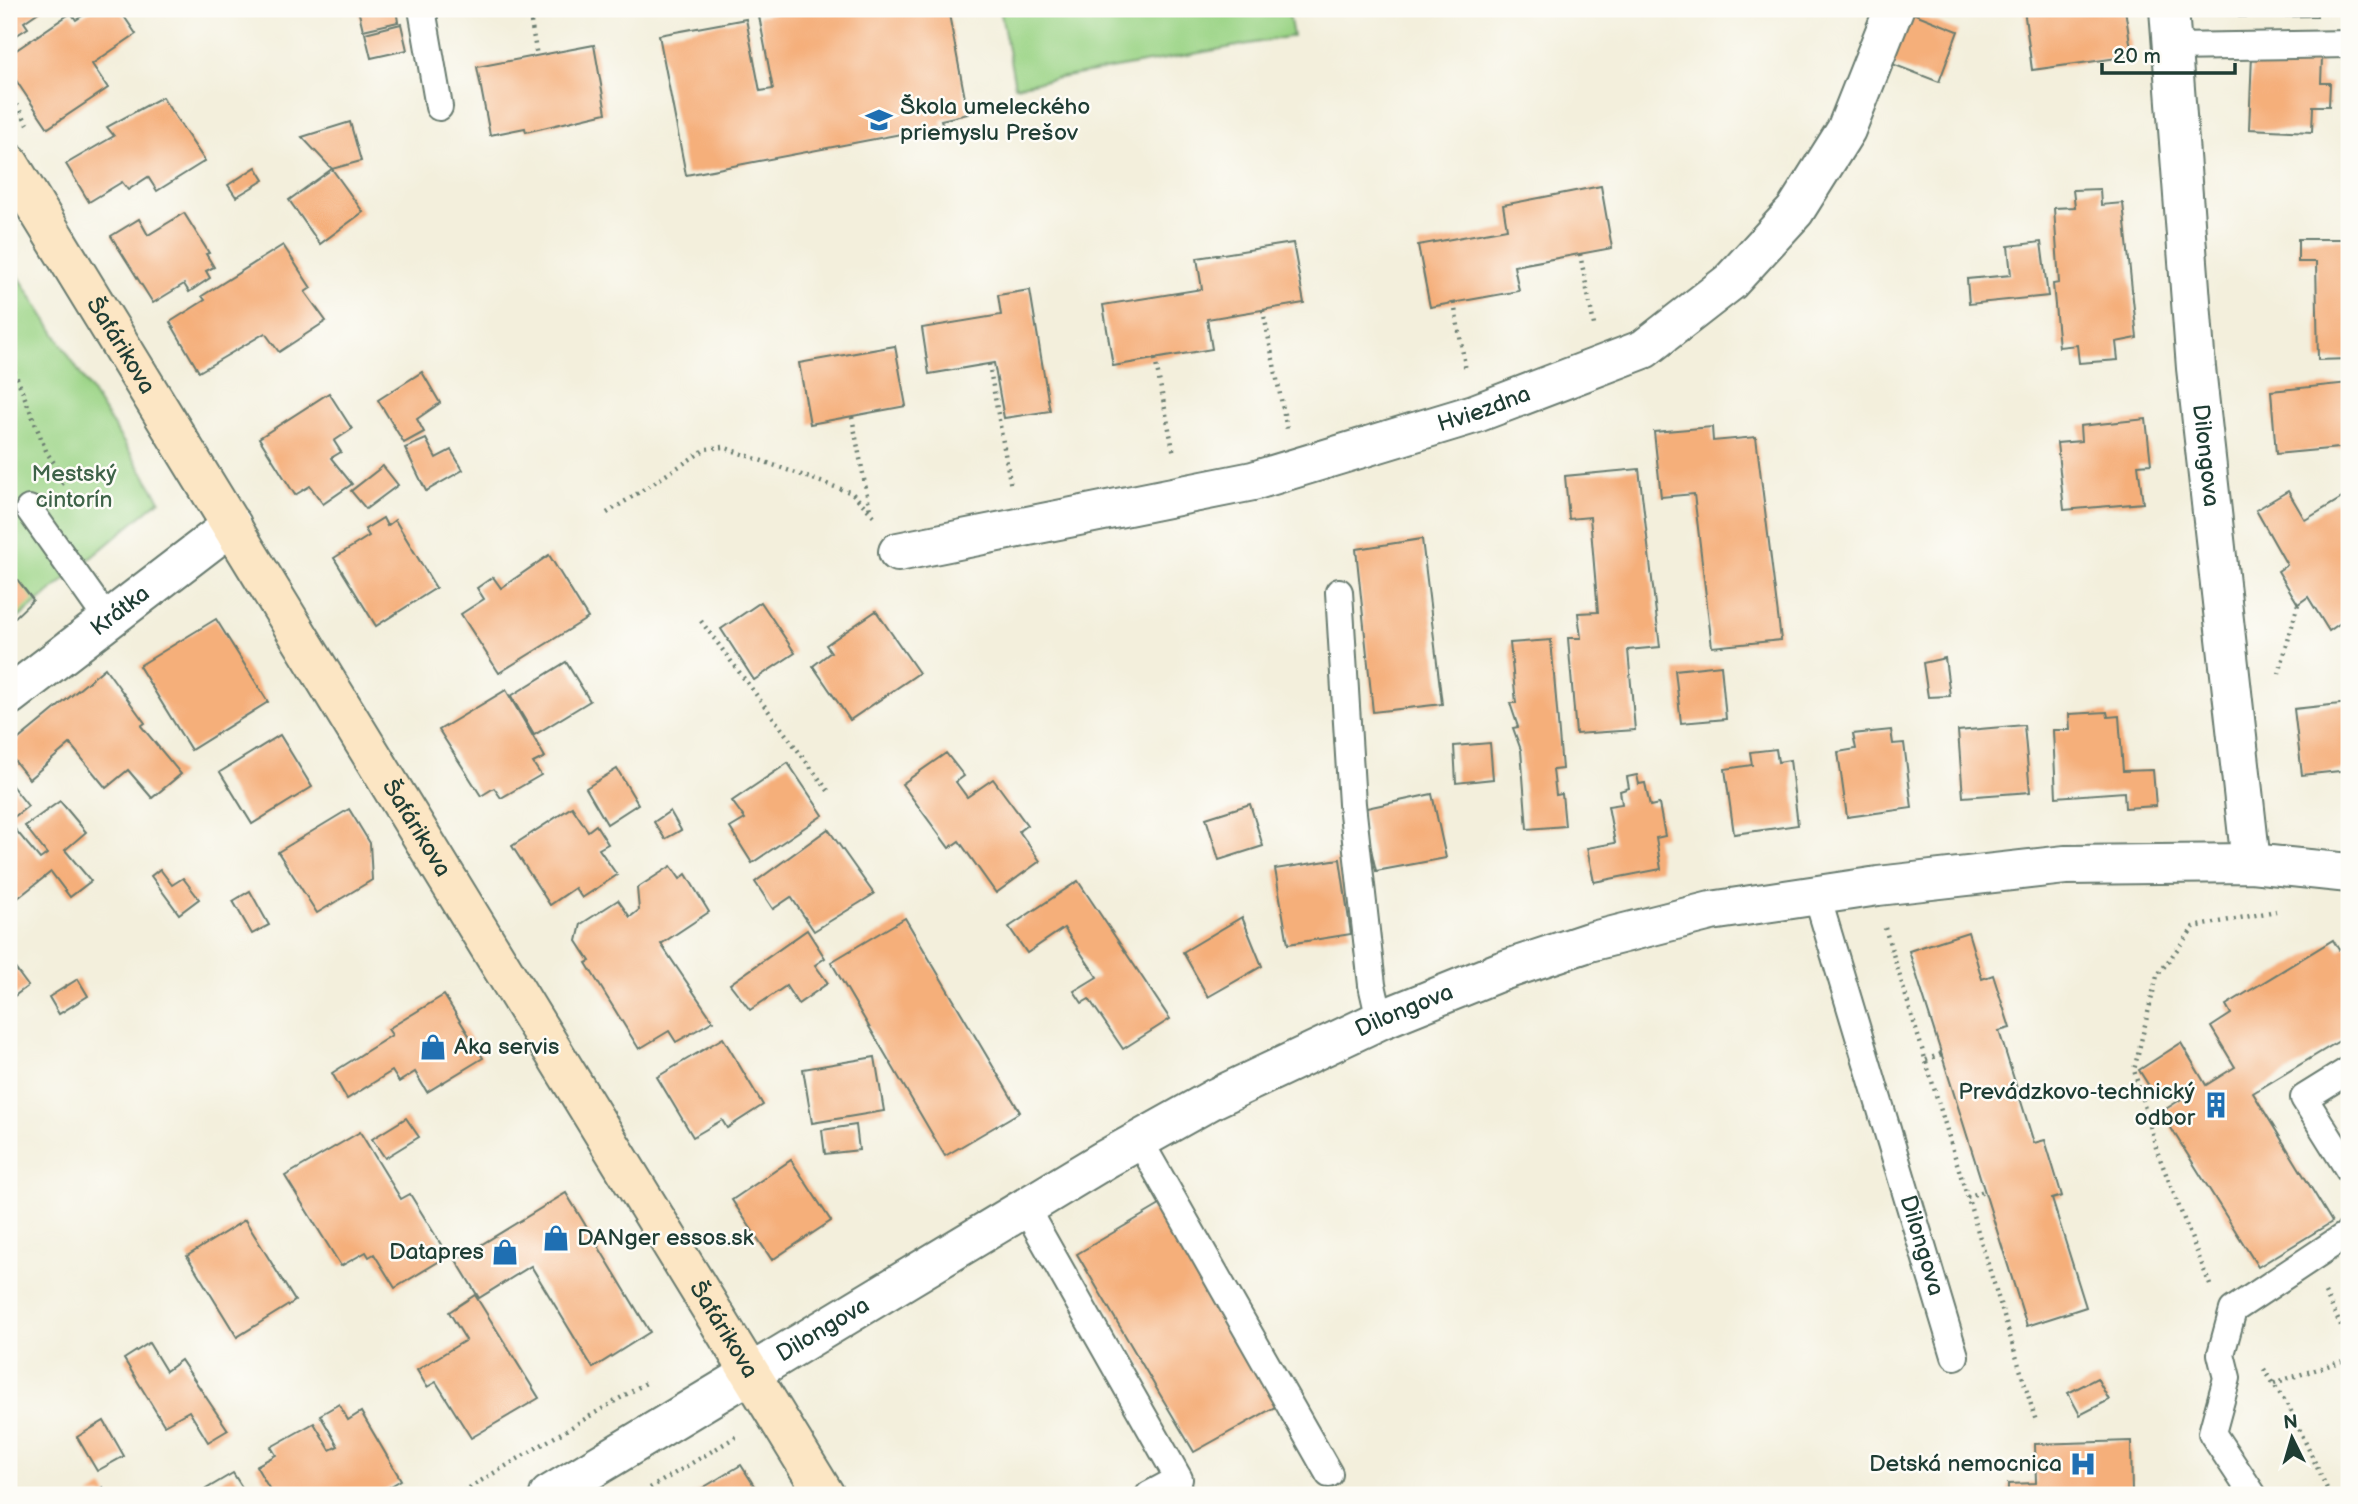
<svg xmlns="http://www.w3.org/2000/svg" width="2358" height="1504" viewBox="0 0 2358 1504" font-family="'Balsamiq Sans',sans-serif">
<rect width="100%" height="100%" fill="#fdfcf7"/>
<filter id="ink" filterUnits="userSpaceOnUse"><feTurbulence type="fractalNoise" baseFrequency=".0143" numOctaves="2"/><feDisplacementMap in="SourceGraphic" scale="14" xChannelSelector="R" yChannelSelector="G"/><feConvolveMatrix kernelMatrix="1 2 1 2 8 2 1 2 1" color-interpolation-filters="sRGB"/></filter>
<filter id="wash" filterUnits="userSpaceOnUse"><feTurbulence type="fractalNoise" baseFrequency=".00686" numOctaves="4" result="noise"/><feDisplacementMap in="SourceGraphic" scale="28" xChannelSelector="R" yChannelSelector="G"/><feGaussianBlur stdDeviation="1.57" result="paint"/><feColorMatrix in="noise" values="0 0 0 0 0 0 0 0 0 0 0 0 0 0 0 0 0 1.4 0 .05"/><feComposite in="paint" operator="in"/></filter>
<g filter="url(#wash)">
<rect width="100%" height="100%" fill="#f3efdc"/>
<g fill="#9bd486" stroke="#5d885d" stroke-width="2">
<path d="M1000,9h288l5,27 -278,50z"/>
<path d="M9,261l151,239 -151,126z"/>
</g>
<g id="blocks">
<g fill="#f5af7a">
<path d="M9,9h34l-19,13 4,6 -19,12z"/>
<path d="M93,9h26l17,25 -44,30 16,24 -60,40 -39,-58v-15l62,-42 5,7z"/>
<path d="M358,9h38l2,13 -35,8z"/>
<path d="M795,9h153l20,105 -27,6 2,6 -257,49 -27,-140 87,-16 14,72 13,-2 -14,-73z"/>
<path d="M2024,9h101l7,47 -100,14z"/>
<path d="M2239,9h78v7l-78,1z"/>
<path d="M1905,10l53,21 -19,51 -52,-20z"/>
<path d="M401,24l6,26 -36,8 -6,-25z"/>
<path d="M594,45l12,68 -80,19 -1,-4 -35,7 -13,-68z"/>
<path d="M2252,55l70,3 -1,25h9l-1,23h-16l-1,26 -63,-3z"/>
<path d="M162,97l43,64 -48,30 -9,-14 -20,13 -6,-8 -33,20 -23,-38 48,-28 -7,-9z"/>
<path d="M350,122l11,39 -29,8 -30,-32z"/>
<path d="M256,167l8,13 -28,17 -8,-12z"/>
<path d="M332,169l31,43 -43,32 -31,-44z"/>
<path d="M1601,186l11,62 -98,18 5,25 -89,16 -12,-62 89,-16 -4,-24z"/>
<path d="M2100,189l1,16 22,-2 14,135 -21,4 2,18 -39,3 -2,-18 -18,2 -6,-63 6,-1 -5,-75 21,-1 -2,-17z"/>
<path d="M184,213l25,40 -3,1 8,13 -8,4 4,7 -21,14 -5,-8 -31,19 -42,-67 28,-17 9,16z"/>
<path d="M2298,239h51v120l-31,1 -2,-98h-18z"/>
<path d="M2041,242l7,54 -79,8 -2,-25 44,-4 -3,-29z"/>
<path d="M1293,243l11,60 -97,16 5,30 -99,17 -10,-61 99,-16 -5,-31z"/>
<path d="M283,245l28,43 -6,4 21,29 -47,31 -14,-19 -66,39 -29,-50 35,-22 -3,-4z"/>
<path d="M1030,290l20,121 -46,7 -10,-55 -65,11 -7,-46 79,-13 -3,-20z"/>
<path d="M895,346l11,60 -96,18 -11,-61z"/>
<path d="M422,372l18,31 -23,16 7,13 -20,11 -26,-43z"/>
<path d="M2349,383v64l-73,7 -5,-63z"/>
<path d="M329,393l23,36 -18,12 7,11 -10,6 21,26 -29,20 -13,-18 -15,9 -36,-57z"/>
<path d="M2146,419l5,45 -13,1 5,38 -79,7 -7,-67 24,-2 -1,-15z"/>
<path d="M1712,427l1,14 43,-4 25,203 -69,7 -18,-153 -33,3 -7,-65z"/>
<path d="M426,439l10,19 15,-8 12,20 -37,21 -21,-43z"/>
<path d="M383,466l15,19 -32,24 -15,-18z"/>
<path d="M1639,469l21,178 -32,3 7,80 -59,4 -8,-96h13l-3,-25 20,-1 -8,-95 -21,2 -4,-43z"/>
<path d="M2288,491l17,29 37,-22 7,13v106l-20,14 -21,-34 -10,7 -20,-33 9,-6 -31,-55z"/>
<path d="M383,518l4,8 8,-6 41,68 -60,38 -42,-68 35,-22 -4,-7z"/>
<path d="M1422,539l20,165 -69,8 -17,-163z"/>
<path d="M549,555l39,63 -89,55 -38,-59 23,-15 -7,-11 16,-11 8,11z"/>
<path d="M9,569l24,31 -24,23z"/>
<path d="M761,602l34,51 -41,27 -33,-51z"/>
<path d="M876,611l43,62 -69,47 -37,-54 18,-14 -5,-7z"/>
<path d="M216,619l52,83 -77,48 -52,-84z"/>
<path d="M1551,640l11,129 -9,1 3,25 6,-1 3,32 -38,3 -6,-79 -8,-22 5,-1 -8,-24h6l-6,-60z"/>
<path d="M1945,658l5,38 -22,1 -5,-34z"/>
<path d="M566,662l24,39 -56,34 -23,-39z"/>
<path d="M1721,665l5,54 -45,4 -6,-53z"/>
<path d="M105,668l40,55 -4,3 40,48 -29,24 -24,-28 -22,18 -36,-44 -41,35 -20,-25v-7z"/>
<path d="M506,690l39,67 -12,6 8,12 -40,23 -7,-10 -13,8 -42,-66z"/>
<path d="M2349,703v67l-47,5 -8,-66z"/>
<path d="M2107,712l1,5 11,-1 4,55 30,-1 3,36 -31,2 -1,-16 -68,5 -3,-67h17l-1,-16z"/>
<path d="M2024,725l6,67 -67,5 -5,-66z"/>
<path d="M1891,730l2,14 11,-1 8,65 -65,9 -9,-65 18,-3 -3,-15z"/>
<path d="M280,735l32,52 -60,37 -32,-52z"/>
<path d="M1490,743l3,36 -37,4 -2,-37z"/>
<path d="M1776,749l2,13 12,-2 8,65 -64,9 -9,-65 27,-4 -2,-13z"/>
<path d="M946,753l18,23 -8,6 11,15 26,-18 34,46 -8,6 21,30 -44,32 -37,-52 -10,7 -47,-64z"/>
<path d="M788,763l35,52 -71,48 -22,-35 15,-9 -13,-18z"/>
<path d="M617,769l21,35 -31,20 -21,-36z"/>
<path d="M1637,775l2,9 6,-1 5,23 9,-2 6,32 -9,2 5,31 -67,13 -7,-34 28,-5 -7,-37 14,-2 -2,-13 9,-3 -2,-11z"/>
<path d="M9,782l19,24 -19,15z"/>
<path d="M1432,794l14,64 -70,13 -14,-62z"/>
<path d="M60,801l26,31 -21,18 26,31 -21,16 -19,-25 -42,33v-83l31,37 7,-5 -22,-28z"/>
<path d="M1250,804l13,42 -44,14 -13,-42z"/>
<path d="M572,807l16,24 8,-6 12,19 -9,5 18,26 -35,23 -7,-10 -25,17 -38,-59z"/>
<path d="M349,809l21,34 2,37 -55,33 -39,-61z"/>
<path d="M670,811l11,19 -16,9 -11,-17z"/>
<path d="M828,829l46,65 -60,37 -23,-34 -18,12 -18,-27z"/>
<path d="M1340,859l11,75 -63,10 -13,-75z"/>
<path d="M671,866l9,13 6,-5 23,38 -48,32 52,77 -37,21 -7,-11 -30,18 -53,-86 4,-2 -13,-20 4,-17 37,-24 12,17 9,-7 -2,-22z"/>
<path d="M160,869l12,16 11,-7 16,21 -20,15 -28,-38z"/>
<path d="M1078,881l92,138 -47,30 -34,-50 -7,4 -8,-12 23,-14 -33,-49 -37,25 -18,-26z"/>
<path d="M250,891l19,34 -17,9 -19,-33z"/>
<path d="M1242,917l20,49 -54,31 -25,-45z"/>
<path d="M905,918l115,194 -75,44 -114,-194z"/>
<path d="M807,930l18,28 -10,7 13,18 -30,21 -12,-18 -36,24 -20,-26z"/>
<path d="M1968,932l14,47 11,-4 17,53 -11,3 35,112 11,-3 17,56 -10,3 34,108 -59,19 -118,-375z"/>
<path d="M2333,940l6,10 10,-6v91l-96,58 79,129 -74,45 -97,-155 22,-14 -8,-13 -19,12 -17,-27 42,-27 25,42 29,-18 -24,-40 20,-13 -5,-9z"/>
<path d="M9,960l19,26 -19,14z"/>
<path d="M78,979l10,17 -29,18 -10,-17z"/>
<path d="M444,995l39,63 -56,34 -12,-20 -16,10 -7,-11 -45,28 -15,-26 60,-38 -4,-6z"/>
<path d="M723,1038l40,67 -36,23 -5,-8 -29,17 -36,-60z"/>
<path d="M875,1057l9,54 -72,12 -9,-54z"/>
<path d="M406,1118l13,19 -34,21 -13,-19z"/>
<path d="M856,1125l3,25 -34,4 -3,-24z"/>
<path d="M360,1132l41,67 9,-5 38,62 -53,32 -21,-34 -5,3 -3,-5 -25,14 -56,-90z"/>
<path d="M791,1160l40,61 -59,39 -40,-60z"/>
<path d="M566,1193l84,139 -57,36 -62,-102 -52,32 -23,-38z"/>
<path d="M1165,1202l117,201 -88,49 -117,-198z"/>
<path d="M245,1220l50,81 -58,36 -50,-81z"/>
<path d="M475,1295l64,103 -68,40 -35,-56 -9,5 -10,-17 49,-30 -17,-28z"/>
<path d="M149,1343l17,28 15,-11 47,70 -20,12 -19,-31 -25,14 -40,-66z"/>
<path d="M2097,1378l12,22 -29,15 -12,-22z"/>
<path d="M339,1404l9,16 13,-8 40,68 -25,15h-103l-17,-29 20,-11 -5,-8 43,-24 16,27 8,-4 -18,-31z"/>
<path d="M104,1421l20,35 -27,15 -20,-34z"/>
<path d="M2131,1441l1,54h-124v-11l28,-1 -1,-39z"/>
<path d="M741,1465l19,30h-69z"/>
<path d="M233,1473l14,22h-51z"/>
<path d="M103,1487l5,8h-19z"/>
<path d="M1247,1487l5,8h-20z"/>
</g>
</g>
</g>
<g filter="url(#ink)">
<use href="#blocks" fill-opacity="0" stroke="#697b6f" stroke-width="2"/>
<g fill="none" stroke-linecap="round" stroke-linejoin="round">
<g stroke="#697b6f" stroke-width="30">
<g id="lane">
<path d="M422,9l17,98"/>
<path d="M2172,47l177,-3"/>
<path d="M29,509l78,110"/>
<path d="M1339,592l13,212 20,181 8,35"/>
<path id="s1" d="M1816,893l139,463"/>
<path d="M2349,1070l-45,28 45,72"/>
<path d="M1139,1140l190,334"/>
<path d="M1026,1209l153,270 -30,16"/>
<path d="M2253,1495l-41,-62 15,-55 -6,-24 12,-44 116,-77"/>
</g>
</g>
<g stroke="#697b6f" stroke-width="42">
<g id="street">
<path id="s2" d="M2169,9l27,359 55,495"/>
<path id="s3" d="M898,552l355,-71 221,-67 170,-65 86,-67 65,-71 51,-81 48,-121"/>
<path id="s4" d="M9,696l223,-171"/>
<path id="s5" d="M549,1495l555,-335 111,-62 165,-78 119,-48 90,-30 122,-31 167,-25 187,-21 186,-2 98,10"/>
</g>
</g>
<g stroke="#697b6f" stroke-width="42">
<g id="secondary">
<path id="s6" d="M9,163l816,1332"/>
</g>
</g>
<g stroke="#697b6f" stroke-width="4.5" stroke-dasharray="2 5" stroke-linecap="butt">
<path d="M770,9l1,4"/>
<path d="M531,22l6,34"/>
<path d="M9,93l19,31"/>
<path d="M1580,254l14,71"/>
<path d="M1454,303l12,68"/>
<path d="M1263,310l24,119"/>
<path d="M9,358l38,95 19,27 -9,7"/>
<path d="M1155,359l19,95"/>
<path d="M989,364l22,123"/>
<path d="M852,417l18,93"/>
<path d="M607,513l99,-64 17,-2 129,46 23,24"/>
<path d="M701,621l128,171"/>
<path d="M2279,674l19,-70"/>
<path d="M1885,928l151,493"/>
<path d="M1926,1060l15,-6"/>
<path d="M1967,1197l17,-6"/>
<path d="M2210,1285l-53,-134 -23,-81 23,-94 37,-49 82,-16"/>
<path d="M2325,1293l24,49"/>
<path d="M2264,1369l26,40 40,86"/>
<path d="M2274,1383l75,-24"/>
<path d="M650,1488l89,-53"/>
<path d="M457,1495l192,-114"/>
</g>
<use href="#lane" stroke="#fff" stroke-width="26"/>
<use href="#street" stroke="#fff" stroke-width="38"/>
<use href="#secondary" stroke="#fce6c4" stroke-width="38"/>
</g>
</g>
<defs>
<g id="school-bare" transform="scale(2.1)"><path d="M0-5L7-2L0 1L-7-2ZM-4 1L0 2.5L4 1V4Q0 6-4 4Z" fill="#1f6fb2" stroke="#fdfcf7" stroke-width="2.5" paint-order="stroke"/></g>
<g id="shop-bare" transform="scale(2.1)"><path d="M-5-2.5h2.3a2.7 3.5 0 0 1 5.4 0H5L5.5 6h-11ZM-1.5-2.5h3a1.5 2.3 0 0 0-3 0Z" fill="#1f6fb2" stroke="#fdfcf7" stroke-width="2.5" paint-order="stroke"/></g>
<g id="building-bare" transform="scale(2.1)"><path d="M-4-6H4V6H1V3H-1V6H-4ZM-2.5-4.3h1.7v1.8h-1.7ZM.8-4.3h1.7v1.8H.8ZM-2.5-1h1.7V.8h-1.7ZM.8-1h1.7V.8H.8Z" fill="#1f6fb2" stroke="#fdfcf7" stroke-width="2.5" paint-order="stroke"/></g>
<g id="hospital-bare" transform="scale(2.1)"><path d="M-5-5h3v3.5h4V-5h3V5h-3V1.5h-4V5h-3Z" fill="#1f6fb2" stroke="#fdfcf7" stroke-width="2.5" paint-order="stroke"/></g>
</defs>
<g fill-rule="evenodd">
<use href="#school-bare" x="879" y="120"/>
<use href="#shop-bare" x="433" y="1047"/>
<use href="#building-bare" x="2216" y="1105"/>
<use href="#shop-bare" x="556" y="1238"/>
<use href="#shop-bare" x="505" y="1252"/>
<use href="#hospital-bare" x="2083" y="1464"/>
</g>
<g text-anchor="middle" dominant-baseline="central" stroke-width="5" stroke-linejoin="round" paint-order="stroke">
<g font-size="23" fill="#1f3d34" stroke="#fdfcf7" text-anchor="start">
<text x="900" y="107">Škola umeleckého<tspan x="900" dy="26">priemyslu Prešov</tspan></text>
<text x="454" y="1047">Aka servis</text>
<text x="2195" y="1092" text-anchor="end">Prevádzkovo‑technický<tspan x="2195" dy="26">odbor</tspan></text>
<text x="577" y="1238">DANger essos.sk</text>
<text x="484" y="1252" text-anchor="end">Datapres</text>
<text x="2062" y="1464" text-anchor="end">Detská nemocnica</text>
</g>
<g font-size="23" fill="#1f3d34" stroke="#fdfcf7">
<text stroke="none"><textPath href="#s6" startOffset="214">Šafárikova</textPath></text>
<text stroke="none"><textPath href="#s3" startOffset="604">Hviezdna</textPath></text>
<text stroke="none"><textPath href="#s2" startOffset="448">Dilongova</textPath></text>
<text stroke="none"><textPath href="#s4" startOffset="140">Krátka</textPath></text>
<text stroke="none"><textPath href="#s6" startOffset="780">Šafárikova</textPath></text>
<text stroke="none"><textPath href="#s5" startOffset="984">Dilongova</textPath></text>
<text stroke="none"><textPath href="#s1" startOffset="368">Dilongova</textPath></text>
<text stroke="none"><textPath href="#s6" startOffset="1368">Šafárikova</textPath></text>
<text stroke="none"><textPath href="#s5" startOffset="320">Dilongova</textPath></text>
</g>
<g font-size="23" fill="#3e6348" stroke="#fdfcf7">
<text x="74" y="474">Mestský<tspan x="74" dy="26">cintorín</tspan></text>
</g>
</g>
<rect width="2358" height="1504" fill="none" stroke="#fdfcf7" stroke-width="35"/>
<g transform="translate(2292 1438) rotate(355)" stroke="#fdfcf7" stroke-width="5" paint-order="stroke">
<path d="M0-5L12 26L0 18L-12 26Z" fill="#1f3d34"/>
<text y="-10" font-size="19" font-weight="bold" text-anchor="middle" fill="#1f3d34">N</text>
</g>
<path d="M2102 63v10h133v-10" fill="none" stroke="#1f3d34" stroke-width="3.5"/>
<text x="2113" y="63" font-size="21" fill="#1f3d34" stroke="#fdfcf7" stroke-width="5" paint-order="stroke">20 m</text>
</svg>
